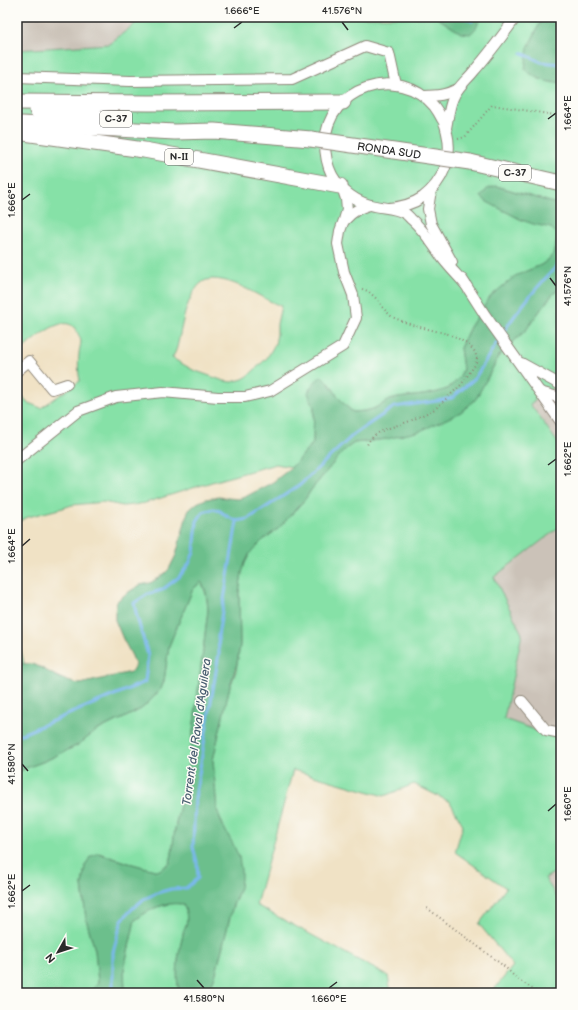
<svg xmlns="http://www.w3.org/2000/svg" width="578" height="1010" viewBox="0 0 578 1010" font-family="'Balsamiq Sans',sans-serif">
<rect width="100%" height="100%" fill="#fdfcf7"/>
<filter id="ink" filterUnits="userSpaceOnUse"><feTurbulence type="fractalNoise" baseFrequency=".025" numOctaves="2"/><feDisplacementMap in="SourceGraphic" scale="8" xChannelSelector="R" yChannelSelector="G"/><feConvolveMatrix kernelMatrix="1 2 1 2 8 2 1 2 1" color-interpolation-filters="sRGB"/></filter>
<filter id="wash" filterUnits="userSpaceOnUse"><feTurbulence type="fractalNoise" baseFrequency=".012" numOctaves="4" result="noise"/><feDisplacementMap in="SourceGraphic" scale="16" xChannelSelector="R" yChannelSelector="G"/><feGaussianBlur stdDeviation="0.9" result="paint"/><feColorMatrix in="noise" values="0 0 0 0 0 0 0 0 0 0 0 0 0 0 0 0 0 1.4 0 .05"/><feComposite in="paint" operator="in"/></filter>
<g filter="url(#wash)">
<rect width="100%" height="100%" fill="#f0e2c5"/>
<g fill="#cbc2b8">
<path d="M17,17h118v7l-26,20 -92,6z"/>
<path d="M561,382v65l-31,-43z"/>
<path d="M561,526v213l-57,-20 18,-85 -28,-57z"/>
<path d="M561,869v35l-17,-26z"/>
</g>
<g fill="#86e1a7" stroke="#588669" fill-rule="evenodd">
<path d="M135,17h301l25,16 18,-11v-5h64l-15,31 11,31 15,4 7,-1v121l-4,1 -60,-18v21l25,13 29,8 6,6 -1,10 -3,10 -5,6 -7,5 -17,7 -33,24 -21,31 -10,21 3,21 -4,9 -6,6 -6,5 -9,3 -15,3 -25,3 -8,2 -17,9 -8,2 -12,1c-11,-8 -18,-19 -24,-30l-19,18 4,7 -1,36 -21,24 -16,-3 -61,17 -70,22 -12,2 -10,1 -20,-4 -31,3 -9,3 -35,9 -8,4 -3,2v-135l9,14 15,6 39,-27c-2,-9 -2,-18 -1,-27 0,-4 2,-9 2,-13 -1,-3 -3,-8 -5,-11 -12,-21 -48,15 -59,24v-304l92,-6 26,-20zM213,279c25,1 45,18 68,27l-4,18v10l-2,10 -8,14 -19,18 -5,3 -11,3 -8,-1 -31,-11 -21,-12c2,-3 4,-7 5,-11 5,-19 9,-55 27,-66 2,-1 6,-2 9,-2z"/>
<path d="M561,287v95l-31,22 31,43v79l-67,51 28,57 -18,85 57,20v130l-16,9 16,26v89h-70l22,-27 -34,-42 27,-36 -51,-36 8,-27 -13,-23 -36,-18 -30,12 -91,-26 -37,135 132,71 3,17h-183l8,-20 17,-68 4,-8 -10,-62 -10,-25 -4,-50 16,-70 7,-19 4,-26 -1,-53 3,-19 3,-10 5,-10 13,-13 16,-12 27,-30 5,-8 29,-35 7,-7 7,-5 33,-4 99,-58 14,-27 26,-24 18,-25 8,-10z"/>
<path d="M201,582c5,9 6,17 7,28l-21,170c-5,16 -9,32 -12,49 -2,12 -2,23 -5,35l-12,7 -33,-9 -26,-9 -14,13 -3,19 4,34 9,31 3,32 -8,11h-73v-220l9,-5 19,-7 33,-16 18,-14 18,-9 8,-3 19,-10 7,-6 13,-14 3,-8 5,-35 4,-10 20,-47z"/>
<path d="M17,604l2,39 5,20 -7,2z"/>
<path d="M174,903l9,1c3,6 5,13 3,21 -1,3 -3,6 -3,9 -4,15 -9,45 -3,59h-55l-1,-24 11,-49 17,-12z"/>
</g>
<g fill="#6cbf8c" stroke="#4c755c">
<path d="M436,17h43c0,8 -3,12 -9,17l-9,-1z"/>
<path d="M543,17h18v65c-14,2 -25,-4 -36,-12l3,-22z"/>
<path d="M496,186l61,18 4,-1v84l-9,8 -8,10 -18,25 -26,24 -24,45 -15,13 -10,5 -31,14 -33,8 -33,4 -7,5 -7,7 -29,35 -5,8 -27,30 -16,12 -13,13 -5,10 -3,10 -3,19 1,53 -3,18 -8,27 -16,70 4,50 6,16 10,18 6,13 2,13v9l-1,9 -7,17 -17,68 -8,20h-28c-6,-14 -1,-44 3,-59 0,-3 2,-6 3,-9 2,-8 0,-15 -3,-21 -21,-2 -32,5 -48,16l-11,49 1,24h-35l8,-11 -3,-32 -9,-31 -4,-34 3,-19 5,-9 8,-4 27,9 33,9 12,-8c3,-11 3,-22 5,-34 3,-17 7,-33 12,-49l21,-170c-1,-11 -1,-20 -7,-28l-8,7 -20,47 -4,10 -5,35 -3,8 -13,14 -7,6 -19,10 -8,3 -18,9 -18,14 -33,16 -19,7 -9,5v-108c17,-5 25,4 39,11 8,4 16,7 24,8l51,-12 4,-7 -3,-9 -9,-17 -8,-19v-8l2,-11 10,-8 13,-8 10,-2 7,-4 7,-5 5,-5 7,-14 12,-44 9,-8 9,-4 12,-2 20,2 7,-2 28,-15 19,-15 10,-11 11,-13 1,-36 -6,-14c3,-8 7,-12 14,-17 12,11 17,26 31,36l12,-1 8,-2 17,-9 8,-2 25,-3 15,-3 9,-3 6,-5 6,-6 4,-9 -3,-21 10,-21 21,-31 24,-20 26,-11 7,-5 5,-6 3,-10 1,-10 -6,-6 -18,-4 -11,-4 -35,-18 -6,-5 6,-8z"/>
</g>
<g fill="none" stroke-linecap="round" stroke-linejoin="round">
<g stroke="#7ab8ed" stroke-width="3">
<path d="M464,17l8,4"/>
<path d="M522,53l19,9 20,2"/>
<path d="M502,334c17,-26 37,-50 59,-72"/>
<path d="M237,521l11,-2 52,-34 53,-50 41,-28 43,-6 15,-3 23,-20 24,-39"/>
<path d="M17,736l128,-54 3,-27 -11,-38 -3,-14 14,-9 14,-4 17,-13 10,-13 5,-12 3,-31 6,-9 11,-3 6,2 8,6 9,4"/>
<path d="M113,993v-41l9,-32 10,-11 12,-10 13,-6 14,-4 15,-1 12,-10 -1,-16 -4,-15 2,-49 24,-145 -1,-17 19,-115"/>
</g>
</g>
</g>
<g filter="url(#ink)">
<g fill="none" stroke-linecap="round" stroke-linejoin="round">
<g stroke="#8e8678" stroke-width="12">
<g id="minor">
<path d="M17,77l113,4 162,-2 73,-33 24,7 7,32"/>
<path d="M424,96c14,0 21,-1 34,-7"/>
<path d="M446,128c2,-10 3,-21 7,-30 4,-11 14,-18 21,-27 15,-17 29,-36 42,-54"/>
<path d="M431,190l-3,19 3,15 21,38"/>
<path d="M389,208c12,-1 24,-4 34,-11 20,-15 30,-40 24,-64 -1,-5 -2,-10 -5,-14 -2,-4 -5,-9 -8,-13 -36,-42 -107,-19 -109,37 0,11 2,22 7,32 9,16 25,28 43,31 9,2 21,2 29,7 3,1 5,4 7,6 13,11 22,26 32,40 7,9 15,17 22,25"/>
<path d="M345,220c8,-9 14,-12 25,-15"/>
<path d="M462,279l23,36 76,107"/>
<path d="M521,363l40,22"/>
<path d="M17,371l12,-10 23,28 15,-5"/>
<path d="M540,392l21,6"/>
<path d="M17,460l61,-49 38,-14 47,-5 55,5h27l25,-6 73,-45 13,-28 -3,-23 -9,-23 -6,-28 2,-13 4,-11 3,-10 -1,-11 -3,-9"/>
<path d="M522,701l24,29 15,3"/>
</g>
</g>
<g stroke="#8e8678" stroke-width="17">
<g id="highway">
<path d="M17,102l132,1 194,-1"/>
<path d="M37,111l85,9"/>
<path d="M22,124l153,8 39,-1 97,8"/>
<path d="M17,132l127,18 196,36"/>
<path d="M470,162l91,21"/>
</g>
</g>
<g stroke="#8e8678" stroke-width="2" stroke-dasharray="1 3" stroke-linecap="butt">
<path d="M458,139l7,-2 27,-32 69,11"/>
<path d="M362,289l6,2 11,10 3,6 10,10 20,8 36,9 8,3 14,9 5,6 2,6 -2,7 -14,20 -26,24 -25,12 -24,8 -10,5 -7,7 -3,6"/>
<path d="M17,527l1,3"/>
<path d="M427,908l78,59 10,10 23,16"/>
</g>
<use href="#minor" stroke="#fff" stroke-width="10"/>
<use href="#highway" stroke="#fff" stroke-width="15"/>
<g stroke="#8e8678" stroke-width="17" stroke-linecap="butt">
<g id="highway-bridge">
<path id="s1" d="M311,139l159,23"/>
</g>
</g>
<use href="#highway-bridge" stroke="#fff" stroke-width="15"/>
</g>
</g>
<path fill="none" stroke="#2b2b2b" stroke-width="1.5" d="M342,22l6,8M234,28l8,-6M548,119l8,-6M22,200l8,-6M550,278l6,8M548,465l8,-6M22,546l8,-7M22,764l6,7M548,811l8,-7M22,891l8,-6M197,980l7,8M329,988l8,-6"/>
<g text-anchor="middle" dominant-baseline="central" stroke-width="3" stroke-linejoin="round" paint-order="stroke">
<g fill="#fdfcf7" stroke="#6a6a68" stroke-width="1">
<rect x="100" y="111" width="32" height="16" rx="3"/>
<rect x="165" y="149" width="28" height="16" rx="3"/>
<rect x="499" y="165" width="32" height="16" rx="3"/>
</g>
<g font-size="10" font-weight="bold" fill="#2b2b2b">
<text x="116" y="119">C-37</text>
<text x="179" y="157">N-II</text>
<text x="515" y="173">C-37</text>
</g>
<g font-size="11" fill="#2b2b2b" stroke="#fdfcf7">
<text stroke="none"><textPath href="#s1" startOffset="79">RONDA SUD</textPath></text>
</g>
<g font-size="12" font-style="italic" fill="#475c6f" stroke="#fdfcf7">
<text transform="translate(197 732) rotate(-82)">Torrent del Raval d'Aguilera</text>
</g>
</g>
<rect width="578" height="1010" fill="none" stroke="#fdfcf7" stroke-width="44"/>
<g transform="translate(58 952) rotate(231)" stroke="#fdfcf7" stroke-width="3" paint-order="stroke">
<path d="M0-3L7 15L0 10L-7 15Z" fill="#2b2b2b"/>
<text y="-6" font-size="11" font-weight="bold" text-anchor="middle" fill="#2b2b2b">N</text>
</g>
<rect x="22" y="22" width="534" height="966" fill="none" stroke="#2b2b2b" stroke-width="1.5"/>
<g font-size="10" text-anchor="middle" fill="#2b2b2b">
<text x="242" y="14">1.666°E</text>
<text x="342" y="14">41.576°N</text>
<text transform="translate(567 113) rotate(-90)" y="4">1.664°E</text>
<text transform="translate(11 200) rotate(-90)" y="4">1.666°E</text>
<text transform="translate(567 286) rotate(-90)" y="4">41.576°N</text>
<text transform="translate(567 459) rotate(-90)" y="4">1.662°E</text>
<text transform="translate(11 546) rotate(-90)" y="4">1.664°E</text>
<text transform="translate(11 764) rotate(-90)" y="4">41.580°N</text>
<text transform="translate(567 804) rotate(-90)" y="4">1.660°E</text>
<text transform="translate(11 891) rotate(-90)" y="4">1.662°E</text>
<text x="204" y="1002">41.580°N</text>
<text x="329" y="1002">1.660°E</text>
</g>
</svg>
